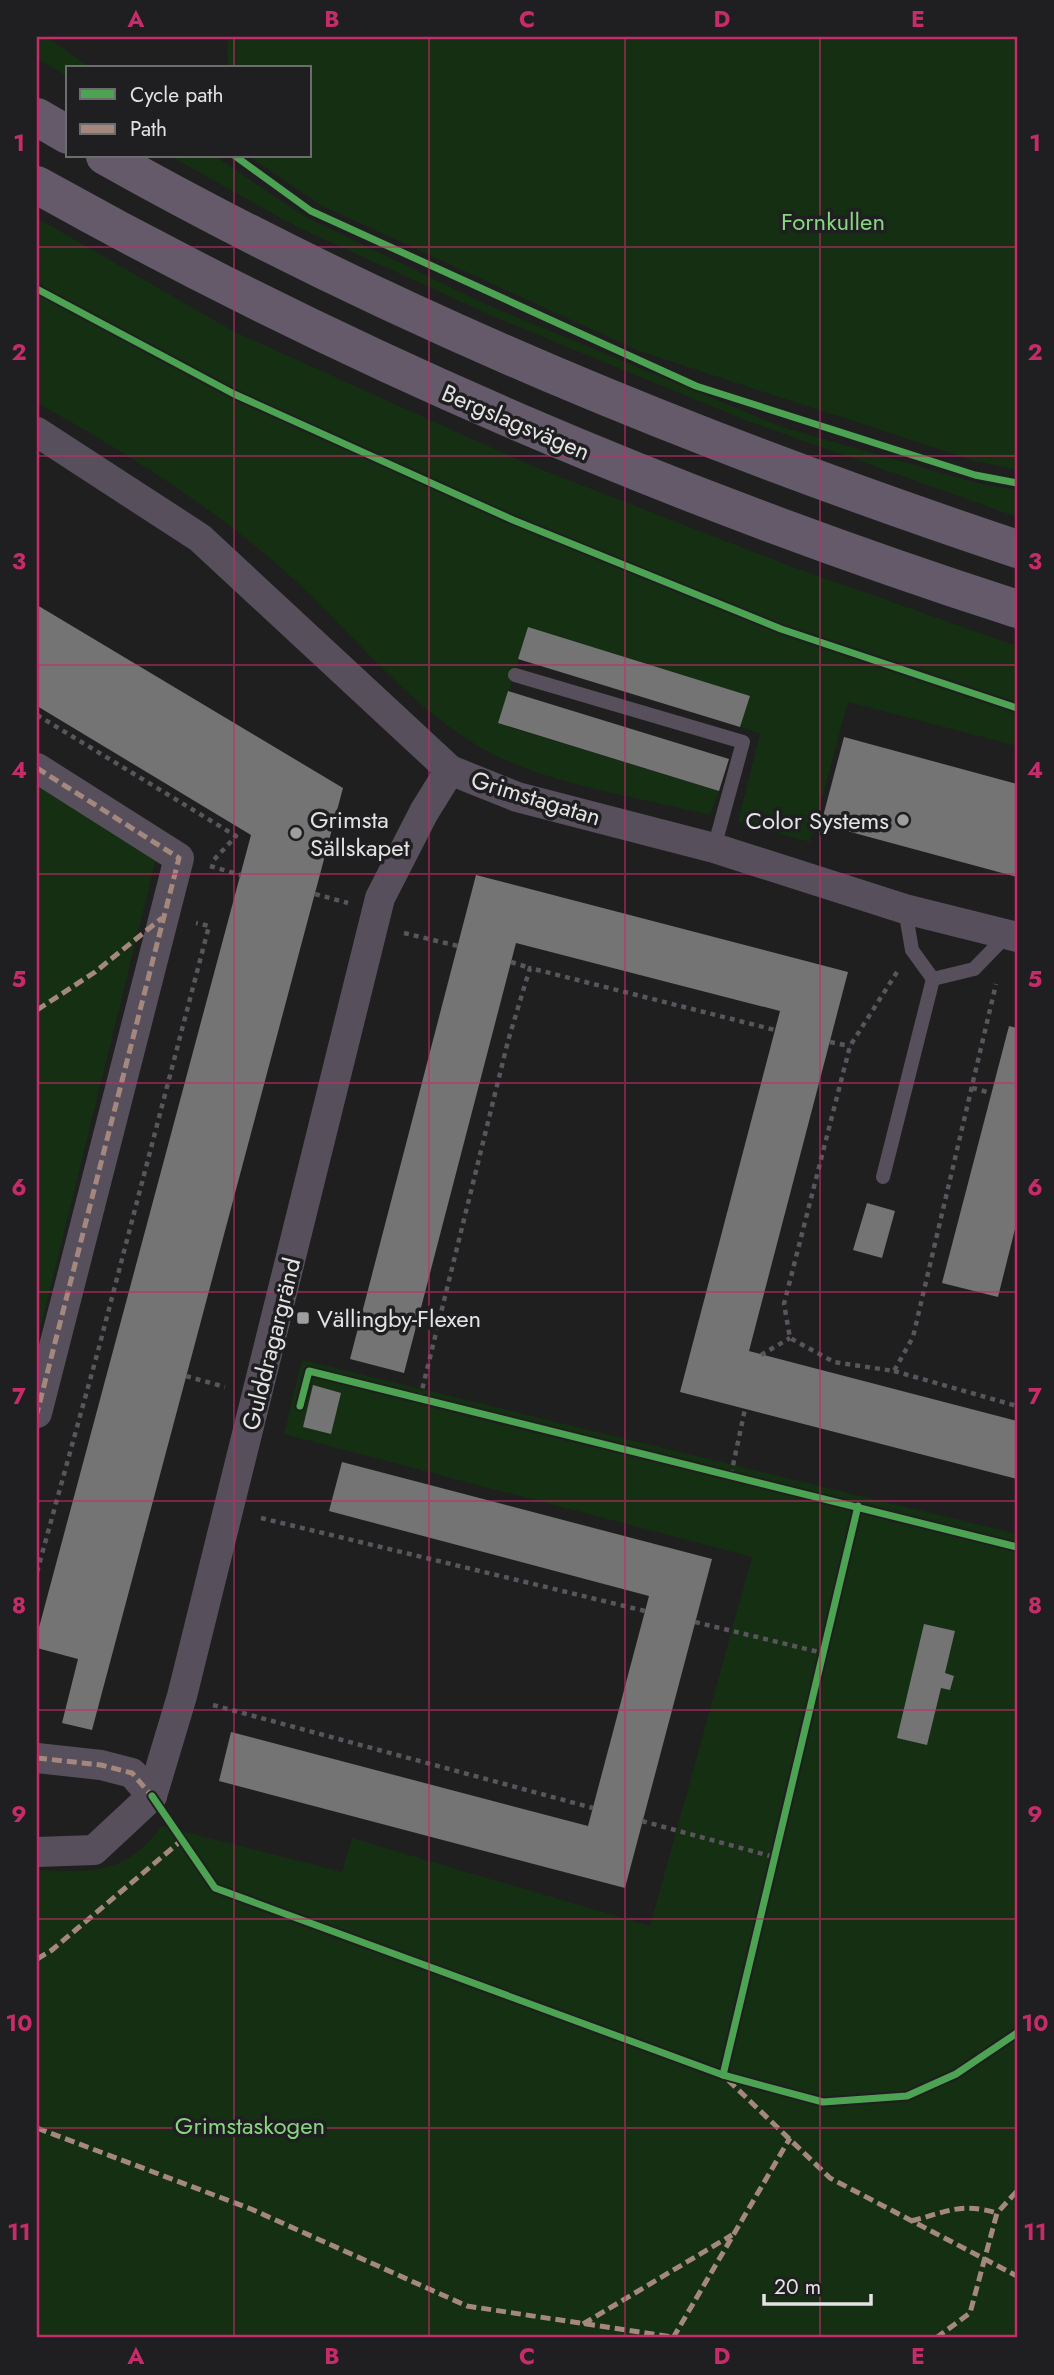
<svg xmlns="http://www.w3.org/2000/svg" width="1054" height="2375" viewBox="0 0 1054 2375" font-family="Jost,sans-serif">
<rect width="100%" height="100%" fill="#1f1f1f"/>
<g fill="#142f12">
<path d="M37,37h10l44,31h-23v9l-31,-19z"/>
<path d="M227,37h790v433l-42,-9 -336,-110 -319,-146 -71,-49h61v-88h-82z"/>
<path d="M170,156h45l89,60 177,86 301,125 195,56 40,7v27l-272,-97 -246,-101 -204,-93z"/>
<path d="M37,218l196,113 297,134 260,101 227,80v100l-169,-44 -38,140 -72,-20 22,-88 -20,-7 10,-31 -222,-68 -29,96 220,67 -9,24c-67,-17 -164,-31 -223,-64 -74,-41 -125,-107 -185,-164 -76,-72 -174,-134 -265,-184z"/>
<path d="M37,776l120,79 -120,487z"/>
<path d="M302,1360l715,174v804h-980v-468c56,2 88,5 125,-44l180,46 10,-34 298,88 102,-369 -468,-123z"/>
</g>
<g fill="#747474">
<path d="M37,605l306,183 -251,942 -30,-7 16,-64 -41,-11v-13l214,-800 -214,-129z"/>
<path d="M528,627l222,69 -10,31 -222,-68z"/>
<path d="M508,691l221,68 -10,32 -221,-68z"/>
<path d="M844,737l173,47v93l-196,-53z"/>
<path d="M476,875l372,97 -99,379 268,70v58l-337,-87 100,-381 -264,-68 -112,430 -54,-14z"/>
<path d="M1009,1026l8,2v193l-19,76 -56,-14z"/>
<path d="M867,1203l28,8 -13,47 -29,-8z"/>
<path d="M313,1385l28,8 -10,41 -28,-7z"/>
<path d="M342,1462l370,97 -87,329 -406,-107 12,-49 357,94 61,-230 -320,-85z"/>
<path d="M924,1624l31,7 -10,42 9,3 -4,14 -9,-2 -14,57 -30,-7z"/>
</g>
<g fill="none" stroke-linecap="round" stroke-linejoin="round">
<g stroke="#5a555d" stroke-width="4.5" stroke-dasharray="5 5" stroke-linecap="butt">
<path d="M37,715l199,121 -25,27"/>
<path d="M210,866l31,9"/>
<path d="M315,894l33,9"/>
<path d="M404,933l54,13"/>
<path d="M511,962l19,6"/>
<path d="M897,972l-47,74 -66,258 6,34 44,24 60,9 19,-34 83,-353"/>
<path d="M830,1042l20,4"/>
<path d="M972,1088l19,5"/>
<path d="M761,1355l29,-17"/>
<path d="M894,1371l123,35"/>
<path d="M186,1376l39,11"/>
<path d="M420,1398l88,-357 22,-73 245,62"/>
<path d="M731,1475l14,-66"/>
<path d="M261,1518l384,93"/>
<path d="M37,1572l61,-221 111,-425 -13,-3"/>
<path d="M695,1622l128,31"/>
<path d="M213,1705l380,103"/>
<path d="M642,1821l132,36"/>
</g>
<g stroke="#574f5c" stroke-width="14">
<path d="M515,675l228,67 -29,106"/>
<path d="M905,909l7,41 21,29 41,-10 34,-35"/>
<path d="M883,1177l50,-198"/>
</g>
<g stroke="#574f5c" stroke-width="30">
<path d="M37,432l163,106 250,232 67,27 197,51 191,61 112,28"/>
<path d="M37,768l142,90 -142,555"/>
<path d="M37,1758l64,7 31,8 20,23"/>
<path d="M37,1852l57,-2 58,-54 30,-100 198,-798 44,-86 26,-42"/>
</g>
<g stroke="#645a6a" stroke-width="38">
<path d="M37,117l31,18"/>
<path d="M105,156c290,163 598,288 912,393"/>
<path d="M37,185c315,176 637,313 980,424"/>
</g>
<g stroke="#a5887d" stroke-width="5" stroke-dasharray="10 5" stroke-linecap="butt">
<path d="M37,768l142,90 -142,555"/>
<path d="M37,1010l58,-38 67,-54"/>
<path d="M37,1758l64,7 31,8 20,23"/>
<path d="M37,1959l15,-9 130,-110"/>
<path d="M728,2080l102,98 187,98"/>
<path d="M37,2128l214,81 216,97 212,32"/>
<path d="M911,2221c36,-9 49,-19 86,-8"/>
<path d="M583,2324l149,-89"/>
<path d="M673,2338l117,-200"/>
<path d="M936,2338l34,-25 27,-100 20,-22"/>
</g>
<g stroke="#1f1e20" stroke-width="11">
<g id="cycleway">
<path d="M235,156l76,55 385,175 279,89 42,8"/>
<path d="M37,289l197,105 279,126 268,109 236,79"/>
<path d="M300,1406l9,-35 708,176"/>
<path d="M152,1796l63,92 508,187 100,27 84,-6 49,-22 61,-41"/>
<path d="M723,2075l135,-569"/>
</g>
</g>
<use href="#cycleway" stroke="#4ca352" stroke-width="7"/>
</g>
<path fill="none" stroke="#c52c69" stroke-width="2" stroke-opacity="0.55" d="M234,37v31M429,37v2301M625,37v2301M820,37v2301M234,156v2182M37,247h980M37,456h980M37,665h980M37,874h980M37,1083h980M37,1292h980M37,1501h980M37,1710h980M37,1919h980M37,2128h980"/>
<g fill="#9f9e9f" stroke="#1f1e20" stroke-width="2.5">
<circle cx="903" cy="820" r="7"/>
<circle cx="296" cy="833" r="7"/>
<rect x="296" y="1311" width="14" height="14" rx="3.5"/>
</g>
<g text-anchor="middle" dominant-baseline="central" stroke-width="7" stroke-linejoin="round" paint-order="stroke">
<g font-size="24" fill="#87d581" stroke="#1f1e20">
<text x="833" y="221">Fornkullen</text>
<text x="250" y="2125">Grimstaskogen</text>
</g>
<g font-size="24" fill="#e4e3e4" stroke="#1f1e20">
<text transform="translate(516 422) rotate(23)">Bergslagsvägen</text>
<text transform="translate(536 798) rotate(17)">Grimstagatan</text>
<text transform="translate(271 1344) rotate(-76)">Gulddragargränd</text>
</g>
<g font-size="24" fill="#e4e3e4" stroke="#1f1e20" text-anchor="start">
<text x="310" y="819">Grimsta<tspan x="310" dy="28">Sällskapet</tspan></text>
<text x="889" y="820" text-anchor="end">Color Systems</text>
<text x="317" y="1318">Vällingby-Flexen</text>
</g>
</g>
<rect width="1054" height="2375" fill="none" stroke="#1f1e20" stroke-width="77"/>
<rect x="66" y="66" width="245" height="91" fill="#1f1e20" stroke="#6e6d6e" stroke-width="2"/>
<rect x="80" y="89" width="35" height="10" fill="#4ca352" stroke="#6e6d6e" stroke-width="2"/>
<text x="130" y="102" font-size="21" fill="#e4e3e4">Cycle path</text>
<rect x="80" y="124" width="35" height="10" fill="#a5887d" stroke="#6e6d6e" stroke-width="2"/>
<text x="130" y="136" font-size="21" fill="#e4e3e4">Path</text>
<path d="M764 2294v10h107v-10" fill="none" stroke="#e4e3e4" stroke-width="3.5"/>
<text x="774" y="2294" font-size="21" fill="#e4e3e4" stroke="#1f1e20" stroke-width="5" paint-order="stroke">20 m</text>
<rect x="38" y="38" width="978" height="2298" fill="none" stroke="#c52c69" stroke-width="2.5"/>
<g font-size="23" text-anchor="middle" font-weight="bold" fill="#c52c69">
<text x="136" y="27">A</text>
<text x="332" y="27">B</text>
<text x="527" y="27">C</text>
<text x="722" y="27">D</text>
<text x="918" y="27">E</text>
<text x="19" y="151">1</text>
<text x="1035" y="151">1</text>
<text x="19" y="360">2</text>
<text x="1035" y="360">2</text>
<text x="19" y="569">3</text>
<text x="1035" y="569">3</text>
<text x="19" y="778">4</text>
<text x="1035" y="778">4</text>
<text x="19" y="987">5</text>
<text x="1035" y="987">5</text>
<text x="19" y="1195">6</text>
<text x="1035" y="1195">6</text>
<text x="19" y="1404">7</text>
<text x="1035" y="1404">7</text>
<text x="19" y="1613">8</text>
<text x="1035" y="1613">8</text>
<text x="19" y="1822">9</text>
<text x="1035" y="1822">9</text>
<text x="19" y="2031">10</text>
<text x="1035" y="2031">10</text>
<text x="19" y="2240">11</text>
<text x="1035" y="2240">11</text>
<text x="136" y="2364">A</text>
<text x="332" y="2364">B</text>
<text x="527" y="2364">C</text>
<text x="722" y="2364">D</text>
<text x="918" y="2364">E</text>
</g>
</svg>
